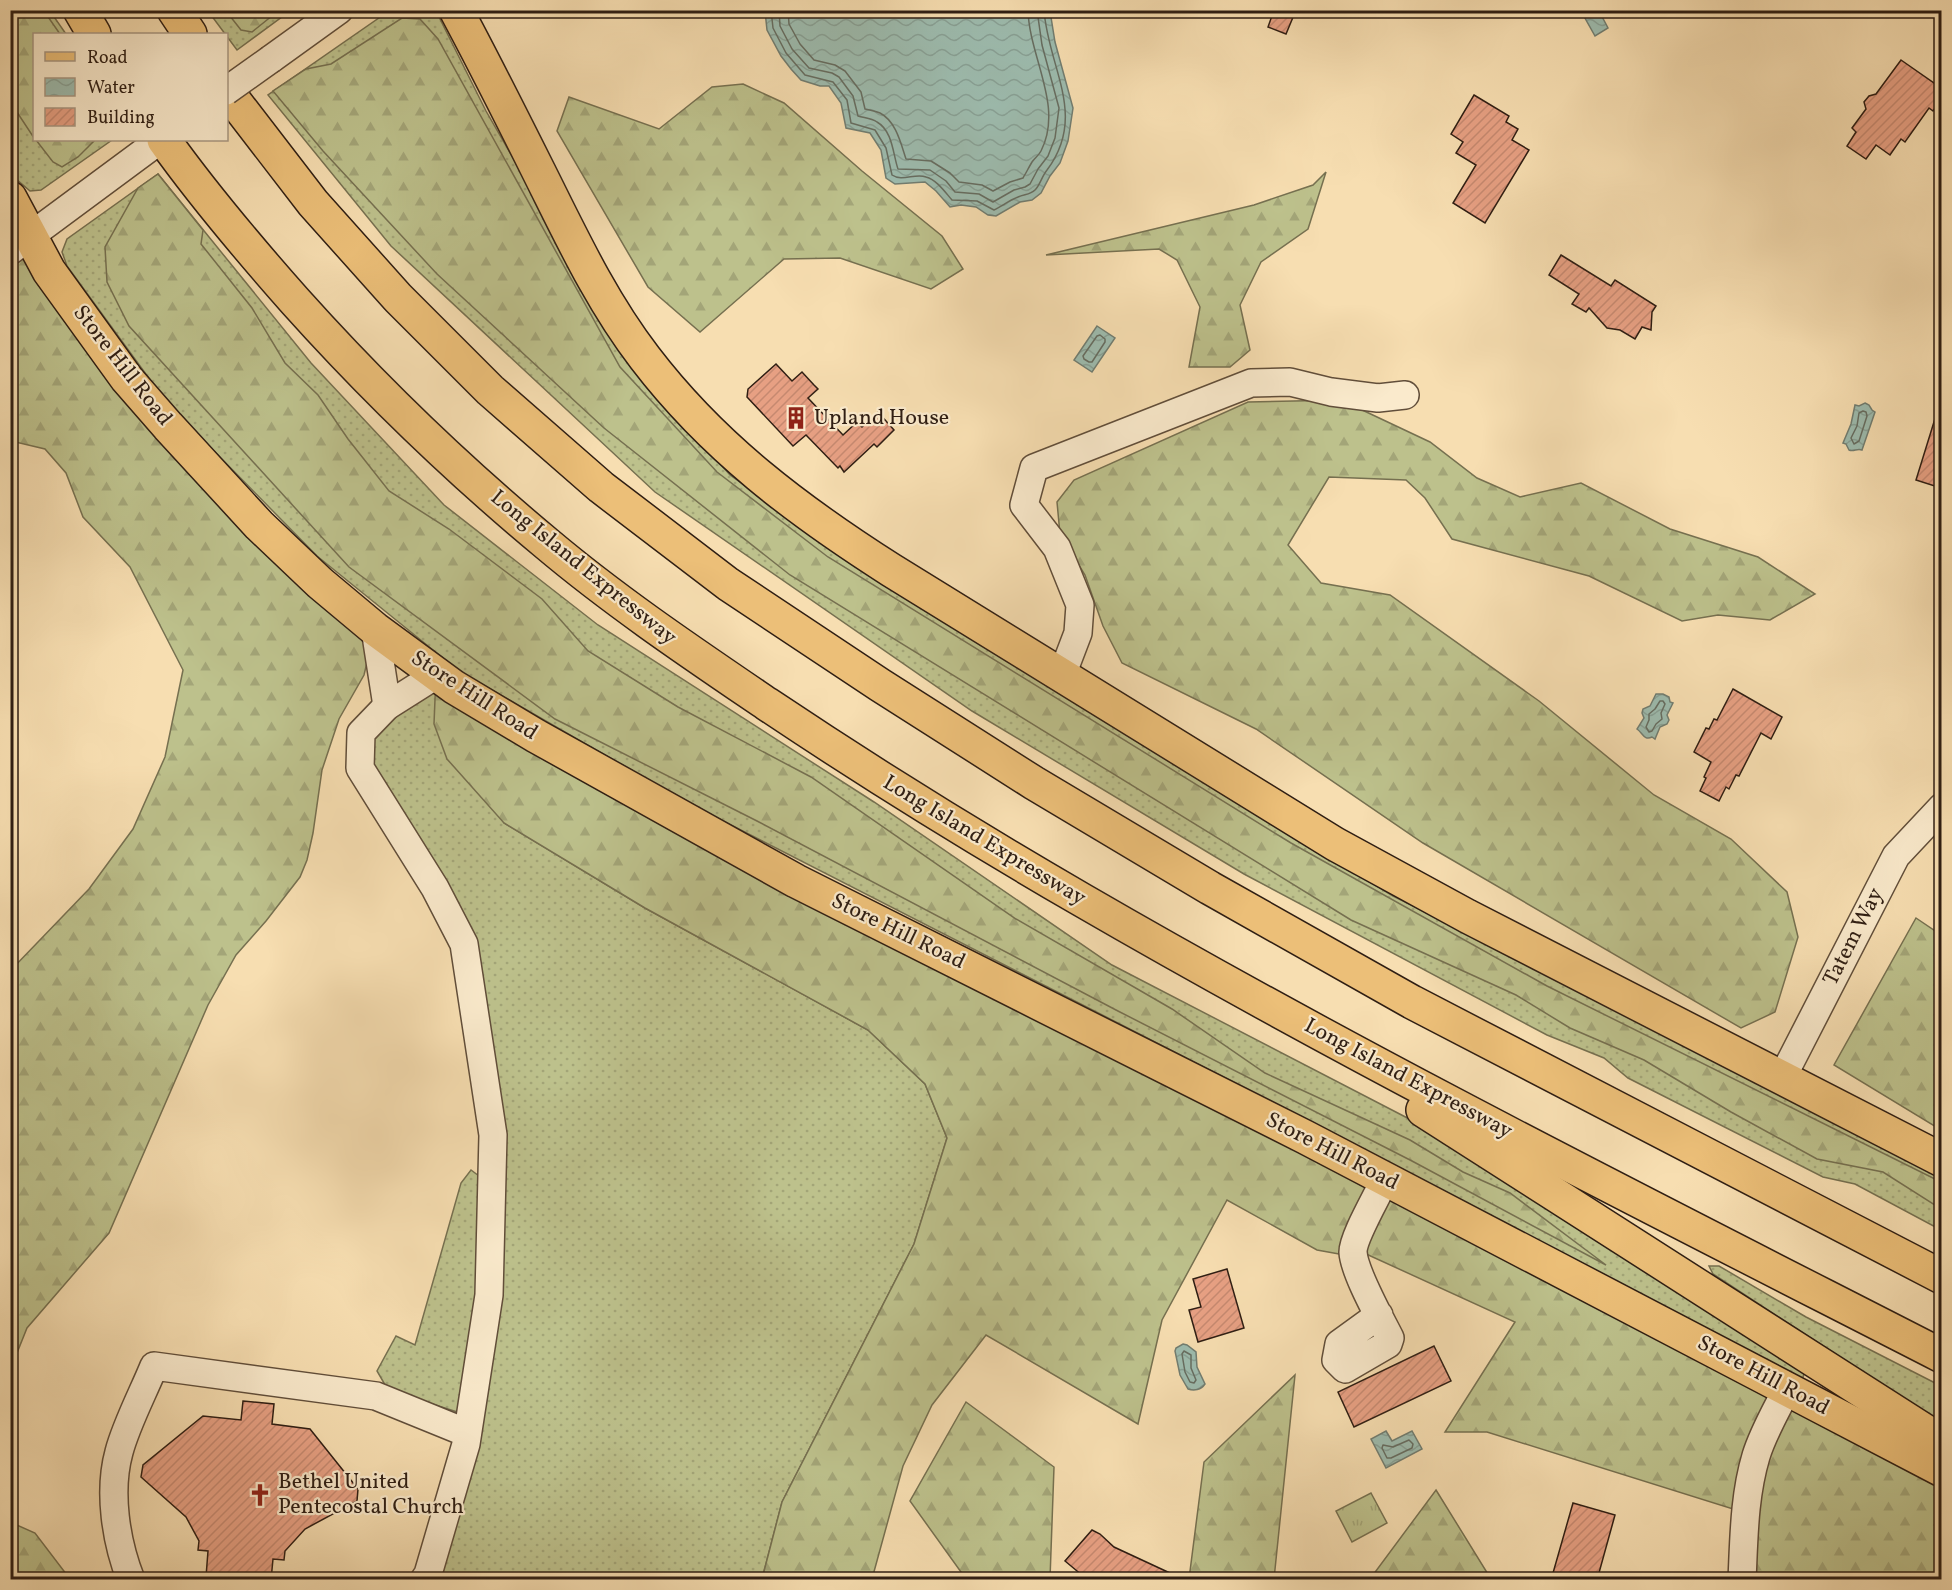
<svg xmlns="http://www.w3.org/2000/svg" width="1952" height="1590" viewBox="0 0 1952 1590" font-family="Vollkorn,serif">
<defs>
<pattern id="grass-dots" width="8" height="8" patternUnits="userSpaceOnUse" patternTransform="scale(1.5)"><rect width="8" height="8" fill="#bdc18c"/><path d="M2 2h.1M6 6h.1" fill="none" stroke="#a3a578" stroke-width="1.8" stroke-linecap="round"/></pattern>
<pattern id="forest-firs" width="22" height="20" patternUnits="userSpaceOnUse" patternTransform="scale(1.5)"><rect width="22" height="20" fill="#bdc18c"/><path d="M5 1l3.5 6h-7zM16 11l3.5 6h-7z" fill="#a3a578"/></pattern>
<pattern id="park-tufts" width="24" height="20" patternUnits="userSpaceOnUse" patternTransform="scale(1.5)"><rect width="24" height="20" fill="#bdc18c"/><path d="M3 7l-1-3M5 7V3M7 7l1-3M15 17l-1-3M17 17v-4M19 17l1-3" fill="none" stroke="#a3a578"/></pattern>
<pattern id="water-waves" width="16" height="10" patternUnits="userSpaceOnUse" patternTransform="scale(1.5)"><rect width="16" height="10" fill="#9dbcaf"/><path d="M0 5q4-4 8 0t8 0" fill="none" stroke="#88a196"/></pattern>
<pattern id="building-hatch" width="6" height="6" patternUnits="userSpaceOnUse" patternTransform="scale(1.5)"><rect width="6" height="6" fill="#e7a083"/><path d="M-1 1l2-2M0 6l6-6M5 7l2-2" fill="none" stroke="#c68970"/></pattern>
</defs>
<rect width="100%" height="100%" fill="#f7deb1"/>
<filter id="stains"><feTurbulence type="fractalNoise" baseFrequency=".00333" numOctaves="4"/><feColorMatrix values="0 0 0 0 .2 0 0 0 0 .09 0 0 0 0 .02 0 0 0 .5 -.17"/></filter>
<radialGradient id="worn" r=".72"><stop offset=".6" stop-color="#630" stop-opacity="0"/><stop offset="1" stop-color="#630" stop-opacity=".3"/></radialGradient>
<g fill="url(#grass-dots)" stroke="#767050" stroke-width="1.5">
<path d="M10,11h40l16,23h-32v106h78l-71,50 -11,1 -15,-13 -4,-10z"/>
<path d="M208,11h82l-53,39z"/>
<path d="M389,11h47l50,100 144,250 100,114 160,113 503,308 396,197 152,79v58l-86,-46 -32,-7 -195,-99 -24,-20 -57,-23 -303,-161 -272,-163 -317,-219 -264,-246 -123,-151z"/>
<path d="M158,174l153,189 133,142 154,120 276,177 238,163 307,159 386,247 -3,9 -473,-249 -639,-327 -231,-133 -142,-115 -150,-153 -100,-137 -5,-14 5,-13z"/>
<path d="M436,675v21l68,127 141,85 223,122 57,54 22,54 -33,106 -132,258 -20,77h-344l52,-163 -82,-26 -11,-19 19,-35 19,9 46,-162 10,-13 20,15 -13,-227 -72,-137 -32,-56 -4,-18 6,-25z"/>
<path d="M1709,1266h10l87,51 135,69v37l-228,-149z"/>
</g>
<g fill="url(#forest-firs)" stroke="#767050" stroke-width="1.5">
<path d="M11,10l33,1 16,23h-26v104l-23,-35z"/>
<path d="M226,11h52l-26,21 -11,-2z"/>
<path d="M402,18l18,1 18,20 182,328 97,105 111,85 463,286 256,143 394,196v27l-58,-37 -66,-13 -86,-47 -87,-52 -74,-32 -54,-33 -165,-75 -561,-345 -186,-147 -167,-154 -114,-123 -50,-60 33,-22 25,-5z"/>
<path d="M743,84l41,19 78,68 80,65 21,33 -32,20 -91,-31 -56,1 -84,73 -52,-45 -91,-156 12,-34 90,32 53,-42z"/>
<path d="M36,140h59l-17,17 -16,10 -9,-5z"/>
<path d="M1326,172l-18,57 -47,33 -21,43 10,45 -20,17h-41l11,-60 -23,-47 -18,-11 -113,6 208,-50 59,-20z"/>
<path d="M158,174l45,56 -2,14 51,64 33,55 33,32 30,44 41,52 60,38 93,70 46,52 90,56 133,70 205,142 156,90 93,64 145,67 53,32 47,21 96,72 -194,-104 -296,-151 -359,-189 -202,-102 -206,-152 -220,-241 -22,-44 -2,-35 33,-59z"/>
<path d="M10,198l39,73 326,358 -11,46 -25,44 -17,51 -9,63 -6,27 -7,17 -34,44 -30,34 -28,50 -99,228 -82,95 -16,40v-398l78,-81 44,-60 32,-72 18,-87 -53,-103 -47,-50 -17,-44 -21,-24 -34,-8z"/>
<path d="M1341,400l89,42 47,36 43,19 61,-14 89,46 88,28 57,37 -45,26 -52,-5 -36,6 -93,-45 -137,-37 -27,-41 -19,-18 -77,-3 -41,68 33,38 69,12 149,106 115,94 77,44 56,53 11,45 -23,75 -34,16 -318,-185 -167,-114 -134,-66 -19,-37 -18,-51 -25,-41 -3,-32 17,-22 174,-78z"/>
<path d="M436,675l1505,795v109h-199l4,-66 -259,-81h-42l70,-110 -162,-74v3l-14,3 -22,-4 -90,-50 -65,120 -24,104 -152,-89 -54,70 -29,61 -31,113h-110l20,-77 132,-258 33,-106 -22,-54 -57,-54 -223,-122 -141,-85 -57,-64 -13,-35z"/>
<path d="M1916,918l25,17v195l-107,-65z"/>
<path d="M1295,1375l-21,204h-85l15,-117z"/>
<path d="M966,1402l88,65 -4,112h-84l-56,-78z"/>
<path d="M1436,1490l55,89h-121z"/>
<path d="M10,1522l25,11 35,46h-59z"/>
</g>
<path fill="url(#park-tufts)" stroke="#767050" stroke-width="1.5" d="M1371,1493l16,30 -35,19 -16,-31z"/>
<g fill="url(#water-waves)" stroke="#717d71" stroke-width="1.5">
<path d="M765,11h285l5,31 18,66 -5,33 -8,22 -10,13 -9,17 -9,7 -12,2 -24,14 -8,-1 -12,-8 -15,-2 -11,2 -14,-16 -11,-9 -30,2 -9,-6 -5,-28 -11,-17 -24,-5 -5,-25 -12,-17h-9l-19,-6 -10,-11 -10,-13 -14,-26z"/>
<path d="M1581,11h18l9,17 -13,8z"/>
<path d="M1097,326l18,12 -23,34 -18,-12z"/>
<path d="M1865,403l4,2 3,5 3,2 -13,38c-5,-2 -8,2 -13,0l-3,-6 -3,-1 8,-19 4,-19 4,1z"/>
<path d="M1656,694h7l6,3 1,5 3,1 -6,12 2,5 -2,4 -7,3 -5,12 -3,-2c-8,4 -9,-4 -15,-8l7,-11 -2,-5 1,-4 7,-3z"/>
<path d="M1183,1344l4,1 9,7 1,15 8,17c-4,6 -11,7 -17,5l-8,-14 -5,-24 1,-3z"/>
<path d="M1386,1431l6,10 20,-10 10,18 -36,19 -15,-29z"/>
</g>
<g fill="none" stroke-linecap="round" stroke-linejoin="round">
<g stroke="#666d61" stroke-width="1.5">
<path d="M771,10l2,18 13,25 19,22 28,7 14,18 4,23 24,7 11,18 6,27c10,7 23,-2 34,2 11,3 19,15 26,23l25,1 17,9c8,-4 16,-10 24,-13 6,-3 12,-2 17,-7 5,-5 7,-14 12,-20 41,-55 1,-102 -3,-160"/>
<path d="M779,10l1,16 12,23 17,19 23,5 7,4 14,19 5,20c6,2 13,2 19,6 16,9 16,33 21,47l32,1 16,11 9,11 24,2 14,8 21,-12 11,-3 5,-3 8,-15 10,-13 7,-18 4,-30 -17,-63 -5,-35"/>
<path d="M788,10l1,14 11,20 14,16 21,5 10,6 16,21 4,17c5,1 10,2 15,4 16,8 21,31 26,46l25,2 19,12 9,9 23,3 11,6 17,-9 13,-4c3,-5 6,-11 9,-16 3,-4 7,-7 9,-11 23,-45 -12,-94 -13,-141"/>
<path d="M1100,335l5,4v3l-13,20h-3l-5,-3 -1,-3 14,-20z"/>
<path d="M1863,411l3,1 1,4 -8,25 -5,3 -3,-6 6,-12 2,-13z"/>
<path d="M1660,701h3l2,3 -4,9 1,6 -6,5 -4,7 -3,1 -3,-5 3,-7v-6l6,-5z"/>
<path d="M1184,1351l7,4v13l5,12 -2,3 -4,-1 -5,-10 -3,-18z"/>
<path d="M1409,1440l4,4 -1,4 -21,10h-4l-5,-10 1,-3 10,2z"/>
</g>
</g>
<g fill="url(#building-hatch)" stroke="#2f1e13" stroke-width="1.5">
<path d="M1274,10h22l-10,24 -18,-7z"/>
<path d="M1901,60l40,28v12l-8,11 -4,-3 -24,34 -4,-3 -11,16 -14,-10 -10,14 -19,-13 9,-14 -4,-4 14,-19 -2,-7 5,-6 7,-2z"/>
<path d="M1474,95l35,21 -3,6 12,7 -6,11 17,10 -44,73 -32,-20 23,-38 -20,-12 7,-11 -12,-8z"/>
<path d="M1561,255l50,31 4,-6 41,26 -4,6 -1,18 -9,-3 -7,12 -15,-9 -13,-2 -18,-20 -3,4 -14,-8 7,-10 -30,-19z"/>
<path d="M776,364l16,17 10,-9 12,13 4,4 -10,9 35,37 14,-13 5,5 16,-15 16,18 -17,17 -3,-3 -30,28 -4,-6 -2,2 -32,-33 -13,11 -46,-49 1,-8z"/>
<path d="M1938,409l3,1v78l-25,-8z"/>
<path d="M1733,689l49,28 -11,22 -10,-6 -22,43 -3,-1 -7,14 -3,-2 -7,14 -19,-10 6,-13 -2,-1 7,-15 -17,-10 12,-24 3,1 5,-10 3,1z"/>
<path d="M1227,1269l17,59 -46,14 -9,-32 12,-3 -8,-28z"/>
<path d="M1434,1346l17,35 -97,46 -16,-35z"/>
<path d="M243,1401l31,3 -2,20 38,5 48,60 -1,12 -52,28 -20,22 -1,9 -11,-1 -2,21h-45l-20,-3 2,-26 -10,-1 1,-9 -13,-24 -45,-40 2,-12 60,-49 38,4z"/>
<path d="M1573,1503l42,12 -18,65h-46z"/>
<path d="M1092,1530l8,4 14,13 71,33h-95l-7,-4 -18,-15z"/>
</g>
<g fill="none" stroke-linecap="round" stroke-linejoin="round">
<g stroke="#614e3a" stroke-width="30">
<g id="minor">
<path d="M271,59l68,-49"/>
<path d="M10,251l150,-111"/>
<path d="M375,629l12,77"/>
<path d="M1062,675l16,-42 2,-28 -23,-57 -33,-43 10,-37 217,-85 39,-1 41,10 47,6 27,-3"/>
<path d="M1782,1078l114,-222 46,-49"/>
<path d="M1379,1315l-40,29 -3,16 9,9 43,-25 2,-6c-10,-20 -36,-66 -37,-86 0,-15 25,-57 32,-73"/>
<path d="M131,1580c-15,-38 -23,-88 -12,-128 7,-27 24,-59 35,-86l222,30 91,37"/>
<path d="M424,1580l4,-6 38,-130 23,-149 4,-160 -29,-191 -29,-56 -75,-120 1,-35 26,-27 49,-31"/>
<path d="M1742,1580c2,-42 2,-84 14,-124 7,-23 20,-45 31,-67"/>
</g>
</g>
<g stroke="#2f1e13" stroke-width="36">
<g id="major">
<path d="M456,10c29,54 56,108 83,162 32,64 62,129 106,186 68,89 152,152 246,212l444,274 132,72 475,244"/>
<path d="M10,198l39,73 78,108 41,47 91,99 61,58 55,46 79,58 82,49 260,145 509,256 637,333"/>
</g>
</g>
<g stroke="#2f1e13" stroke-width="36">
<g id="highway">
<path d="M80,10l14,24"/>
<path d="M174,10l16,24"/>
<path d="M226,90l87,113 85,95 92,92 111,97 127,97 152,101 154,98 176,105 202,114 530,275"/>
<path d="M164,140c40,56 85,109 131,161 78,87 162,168 251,242 70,59 146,110 221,161 103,69 208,134 315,196 281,163 571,308 860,456"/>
<path d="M1423,1110l519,332"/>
</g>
</g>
<use href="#minor" stroke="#faeacc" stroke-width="27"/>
<use href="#major" stroke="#ecbf78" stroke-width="33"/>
<use href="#highway" stroke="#ecbf78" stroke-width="33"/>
<g stroke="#614e3a" stroke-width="30" stroke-linecap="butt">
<path id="minor-bridge" d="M226,91l45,-32"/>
</g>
<use href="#minor-bridge" stroke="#faeacc" stroke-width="27"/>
</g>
<defs>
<g id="building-bare" transform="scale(1.8)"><path d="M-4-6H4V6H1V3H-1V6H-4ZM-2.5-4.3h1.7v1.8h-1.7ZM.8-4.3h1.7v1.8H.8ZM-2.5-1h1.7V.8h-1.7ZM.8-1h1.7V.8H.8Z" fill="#8f2418" stroke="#faeacc" stroke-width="2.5" paint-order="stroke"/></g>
<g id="church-bare" transform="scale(1.8)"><path d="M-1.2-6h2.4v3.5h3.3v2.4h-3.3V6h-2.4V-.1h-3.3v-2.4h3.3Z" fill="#8f2418" stroke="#faeacc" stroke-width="2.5" paint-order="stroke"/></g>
</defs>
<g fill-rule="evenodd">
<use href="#building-bare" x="796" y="418"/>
<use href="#church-bare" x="260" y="1495"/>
</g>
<g text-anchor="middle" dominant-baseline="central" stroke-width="4.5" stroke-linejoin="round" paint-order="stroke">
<g font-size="22" fill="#2f1e13" stroke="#faeacc">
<text transform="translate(122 366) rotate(52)">Store Hill Road</text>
<text transform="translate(583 568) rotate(39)">Long Island Expressway</text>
<text transform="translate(474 696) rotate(33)">Store Hill Road</text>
<text transform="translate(984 841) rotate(31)">Long Island Expressway</text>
<text transform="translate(898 932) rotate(26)">Store Hill Road</text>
<text transform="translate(1854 937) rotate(-63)">Tatem Way</text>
<text transform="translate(1408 1079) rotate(28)">Long Island Expressway</text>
<text transform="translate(1332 1152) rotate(27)">Store Hill Road</text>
<text transform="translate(1763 1376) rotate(28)">Store Hill Road</text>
</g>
<g font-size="22" fill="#2f1e13" stroke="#faeacc" text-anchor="start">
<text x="814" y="418">Upland House</text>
<text x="278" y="1482">Bethel United<tspan x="278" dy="25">Pentecostal Church</tspan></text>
</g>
</g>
<rect width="1952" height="1590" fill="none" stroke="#f7deb1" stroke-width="36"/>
<rect x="12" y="12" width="1928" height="1566" fill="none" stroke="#2f1e13" stroke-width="3"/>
<rect x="18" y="18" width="1916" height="1554" fill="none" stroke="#2f1e13" stroke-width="1.5"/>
<rect x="33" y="33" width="195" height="108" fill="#faeacc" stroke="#a99882" stroke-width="1.5"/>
<rect x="45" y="52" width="30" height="9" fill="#ecbf78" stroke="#a99882" stroke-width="1.5"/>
<text x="87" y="63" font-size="18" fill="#2f1e13">Road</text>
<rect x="45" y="78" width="30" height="18" fill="url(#water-waves)" stroke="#a99882" stroke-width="1.5"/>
<text x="87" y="93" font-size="18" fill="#2f1e13">Water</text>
<rect x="45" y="108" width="30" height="18" fill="url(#building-hatch)" stroke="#a99882" stroke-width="1.5"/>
<text x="87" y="123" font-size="18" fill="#2f1e13">Building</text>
<rect width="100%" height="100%" filter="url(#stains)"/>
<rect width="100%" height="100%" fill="url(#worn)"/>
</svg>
